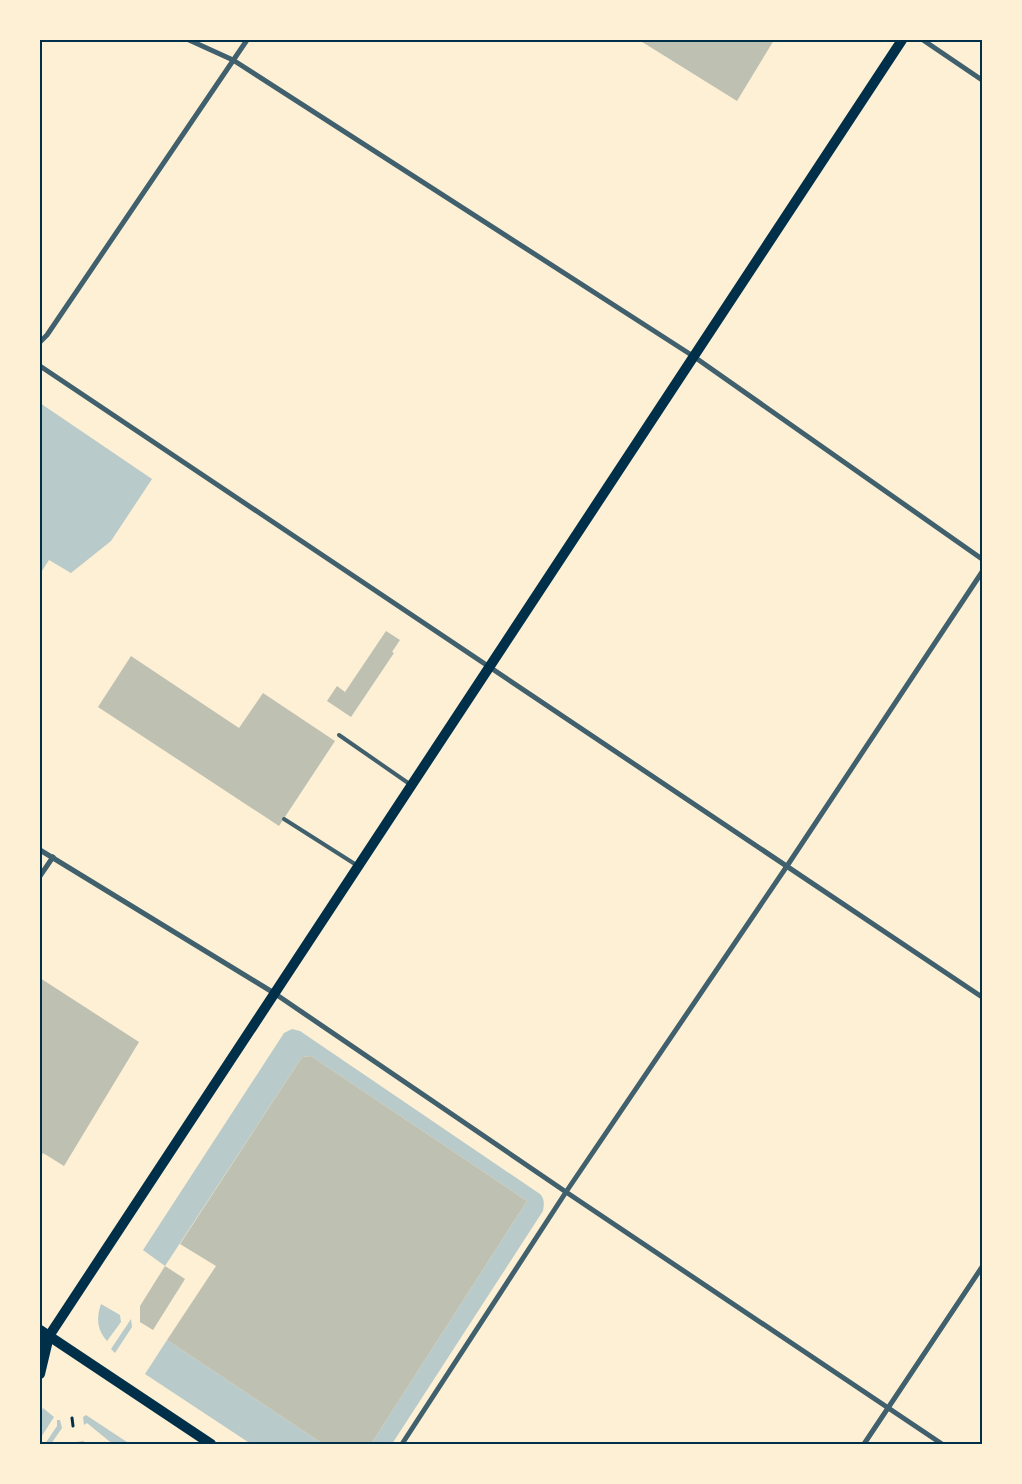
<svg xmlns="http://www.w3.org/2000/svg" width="1022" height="1484" viewBox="0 0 1022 1484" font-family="'Nunito Sans',sans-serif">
<rect width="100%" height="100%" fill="#fdf0d5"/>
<g fill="#b9caca">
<path d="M40,403l112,76 -41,62 -40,32 -22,-13 -9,14z"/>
<path d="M292,1029l8,2 240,163c5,5 4,11 3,17l-151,233h-21l156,-243 -216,-145 -9,1 -137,209 -22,-16 141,-217z"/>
<path d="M101,1304l19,11 1,7 -14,19c-10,-11 -11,-23 -6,-37z"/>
<path d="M131,1319l1,8 -17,26 -4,-4z"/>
<path d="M167,1340l156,104h-72l-106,-70z"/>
<path d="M43,1408l11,9 -14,22v-25z"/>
<path d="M86,1415l44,29h-16l-5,-3 -22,-18 -3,2 -1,-8z"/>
<path d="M57,1420h3l2,8 -11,16h-6l12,-18z"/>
</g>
<g fill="#bec0b2">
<path d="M639,40h135l-37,61z"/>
<path d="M386,631l14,9 -8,12 2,1 -43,64 -24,-16 10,-15 8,6z"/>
<path d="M131,656l108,72 24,-35 72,48 -56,85 -181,-119z"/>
<path d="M40,978l99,64 -75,124 -21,-13 -3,5z"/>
<path d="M311,1056l216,145 -156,243h-48l-156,-104 49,-74 -36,-22 122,-187z"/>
<path d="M165,1266l20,13 -32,51 -13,-8v-16z"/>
<path d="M83,1441l5,3h-17v-1z"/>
</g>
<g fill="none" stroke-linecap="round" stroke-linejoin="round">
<path stroke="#003049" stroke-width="3" d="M72,1418l1,8"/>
<g stroke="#3f606c" stroke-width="4">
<path d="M339,735l72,50"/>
<path d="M284,819l74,47"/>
</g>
<g stroke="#3f606c" stroke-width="5">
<path d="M189,40l44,20 460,296 289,203"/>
<path d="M923,40l59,40"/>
<path d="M40,342l7,-7 200,-295"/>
<path d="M40,366l942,631"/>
<path d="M40,850l234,143 292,199 376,252"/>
<path d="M40,876l13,-19"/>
<path d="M402,1444l164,-252 221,-326 195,-294"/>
<path d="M864,1444l118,-177"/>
</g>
<g stroke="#003049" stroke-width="10">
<path d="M40,1330l171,114"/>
<path d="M40,1343l9,-7 853,-1296"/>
<path d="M40,1374l9,-38"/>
</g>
</g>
<rect width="1022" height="1484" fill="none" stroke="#fdf0d5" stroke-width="82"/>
<rect x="41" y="41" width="940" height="1402" fill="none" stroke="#003049" stroke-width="2"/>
</svg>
